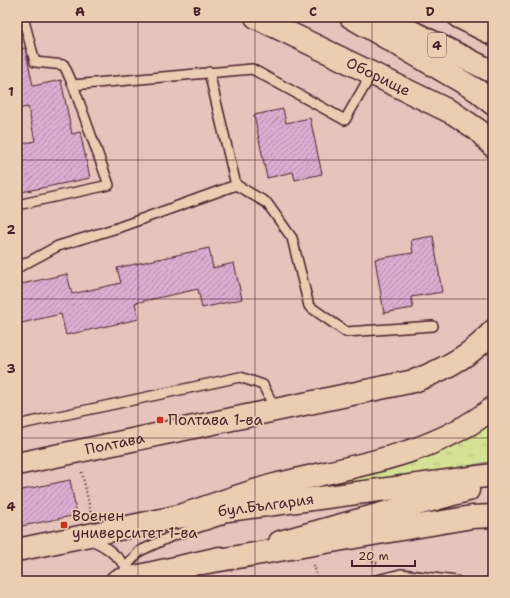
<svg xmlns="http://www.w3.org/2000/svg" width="510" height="598" viewBox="0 0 510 598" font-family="'Shantell Sans',sans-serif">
<defs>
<pattern id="grass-tufts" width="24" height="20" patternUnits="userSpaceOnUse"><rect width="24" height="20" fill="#d5e295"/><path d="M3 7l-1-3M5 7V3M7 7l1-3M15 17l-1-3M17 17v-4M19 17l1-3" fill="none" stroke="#b8c181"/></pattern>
<pattern id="building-hatch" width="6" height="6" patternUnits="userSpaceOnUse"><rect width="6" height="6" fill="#daadd1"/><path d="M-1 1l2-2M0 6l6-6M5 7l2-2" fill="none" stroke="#b38caa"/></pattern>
</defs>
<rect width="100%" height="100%" fill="#e6c3bb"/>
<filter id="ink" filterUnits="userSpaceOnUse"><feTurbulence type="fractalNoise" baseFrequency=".025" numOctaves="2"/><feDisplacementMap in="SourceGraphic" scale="8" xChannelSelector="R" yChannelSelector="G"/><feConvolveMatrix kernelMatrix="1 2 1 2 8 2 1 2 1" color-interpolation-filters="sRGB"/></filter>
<g filter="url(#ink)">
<path fill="url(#grass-tufts)" stroke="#908060" d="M493,418v43l-209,41 -3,-11z"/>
<g fill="url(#building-hatch)" stroke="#4a1f2b">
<path d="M25,48l8,38 28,-6 11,54 8,-2 10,46 -73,15v-48l18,-4 -7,-34 -11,2v-60z"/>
<path d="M283,109l3,14 24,-5 12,56 -27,6 -2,-8 -26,6 -13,-63z"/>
<path d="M433,236l9,56 -31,5 2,11 -29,5 -9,-54 38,-6 -2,-13z"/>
<path d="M209,248l4,20 21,-5 8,36 -40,9 -4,-19 -63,14 4,16 -73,16 -5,-21 -44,10v-39l50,-11 5,20 49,-11 -4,-15z"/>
<path d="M70,480l7,35 -60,12v-36z"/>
</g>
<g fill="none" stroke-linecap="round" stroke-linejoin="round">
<g stroke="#4a1f2b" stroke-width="12">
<g id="lane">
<path d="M209,72l27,113"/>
<path d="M73,85l179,-16 93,51 27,-47"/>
<path d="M17,205l92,-20 -36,-100 -9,-20 -29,-3 -12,-45"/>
<path d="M17,268l41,-22 59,-18 119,-43 31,18 25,35 17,68 37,26 87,-6"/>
<path d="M17,425l223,-48 23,8 12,24"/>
<path d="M89,540c17,4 28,17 41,30"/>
<path d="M122,579l4,-13 14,-15 32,-15 49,-16"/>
<path d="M373,581l28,-7 55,7"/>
</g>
</g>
<g stroke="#4a1f2b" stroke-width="25">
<g id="secondary">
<path id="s1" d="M256,17l197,96 25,17 15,16"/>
<path id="s2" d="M17,464l397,-83c29,-11 59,-26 79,-50"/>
<path d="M280,542l188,-52"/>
<path id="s3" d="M17,550l159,-33 317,-42"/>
<path d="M117,581l103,-23"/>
</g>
</g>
<g stroke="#4a1f2b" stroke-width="25">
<g id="primary">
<path d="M351,17l127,74 15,13"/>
<path d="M382,17l111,55"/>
<path d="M459,17l34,17"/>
<path d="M176,517c33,-10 65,-23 99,-32 75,-19 155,-28 218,-77"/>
<path d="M202,563l270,-46 21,-1"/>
</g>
</g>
<g stroke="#4a1f2b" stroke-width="2.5" stroke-dasharray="1 3" stroke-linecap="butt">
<path d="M82,472l9,42"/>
<path d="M365,558l14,6"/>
<path d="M314,565l4,16"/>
</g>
<use href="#lane" stroke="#ebcdb2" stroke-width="9"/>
<use href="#secondary" stroke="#ebcdb2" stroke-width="22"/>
<use href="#primary" stroke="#ebcdb2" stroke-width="22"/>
</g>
</g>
<path fill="none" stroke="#4a1f2b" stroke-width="1" stroke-opacity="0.55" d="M138,17v564M255,17v564M372,17v564M17,160h476M17,299h476M17,438h476"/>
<g fill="#c8321e" stroke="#ebcdb2" stroke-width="1.5">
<rect x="156" y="416" width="8" height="8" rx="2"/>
<rect x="60" y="521" width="8" height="8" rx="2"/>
</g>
<g text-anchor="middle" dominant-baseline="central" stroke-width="3.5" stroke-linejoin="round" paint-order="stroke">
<rect fill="#ebcdb2" stroke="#7a5354" stroke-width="1" x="428" y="33" width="18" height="24" rx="3"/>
<g font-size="14" font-weight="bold" fill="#4a1f2b">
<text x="437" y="45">4</text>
</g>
<g font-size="15" fill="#4a1f2b" stroke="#ebcdb2">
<text stroke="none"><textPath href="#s1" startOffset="136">Оборище</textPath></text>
<text stroke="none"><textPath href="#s2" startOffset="100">Полтава</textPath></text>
<text stroke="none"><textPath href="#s3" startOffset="253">бул.България</textPath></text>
</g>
<g font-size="15" fill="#4a1f2b" stroke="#ebcdb2" text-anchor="start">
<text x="168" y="420">Полтава 1-ва</text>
<text x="72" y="516">Военен<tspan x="72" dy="17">университет 1-ва</tspan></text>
</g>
</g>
<rect width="510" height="598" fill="none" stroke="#ebcdb2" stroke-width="44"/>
<path d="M352 560v6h63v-6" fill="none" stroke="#4a1f2b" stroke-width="2"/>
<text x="358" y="560" font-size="12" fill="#4a1f2b" stroke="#ebcdb2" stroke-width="3" paint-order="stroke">20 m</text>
<rect x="22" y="22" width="466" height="554" fill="none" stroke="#4a1f2b" stroke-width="1.5"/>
<g font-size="13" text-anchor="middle" font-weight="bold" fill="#4a1f2b">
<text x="80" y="16">A</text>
<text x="197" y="16">B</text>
<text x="313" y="16">C</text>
<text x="430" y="16">D</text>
<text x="11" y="96">1</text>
<text x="11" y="234">2</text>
<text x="11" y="373">3</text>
<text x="11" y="511">4</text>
</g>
</svg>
